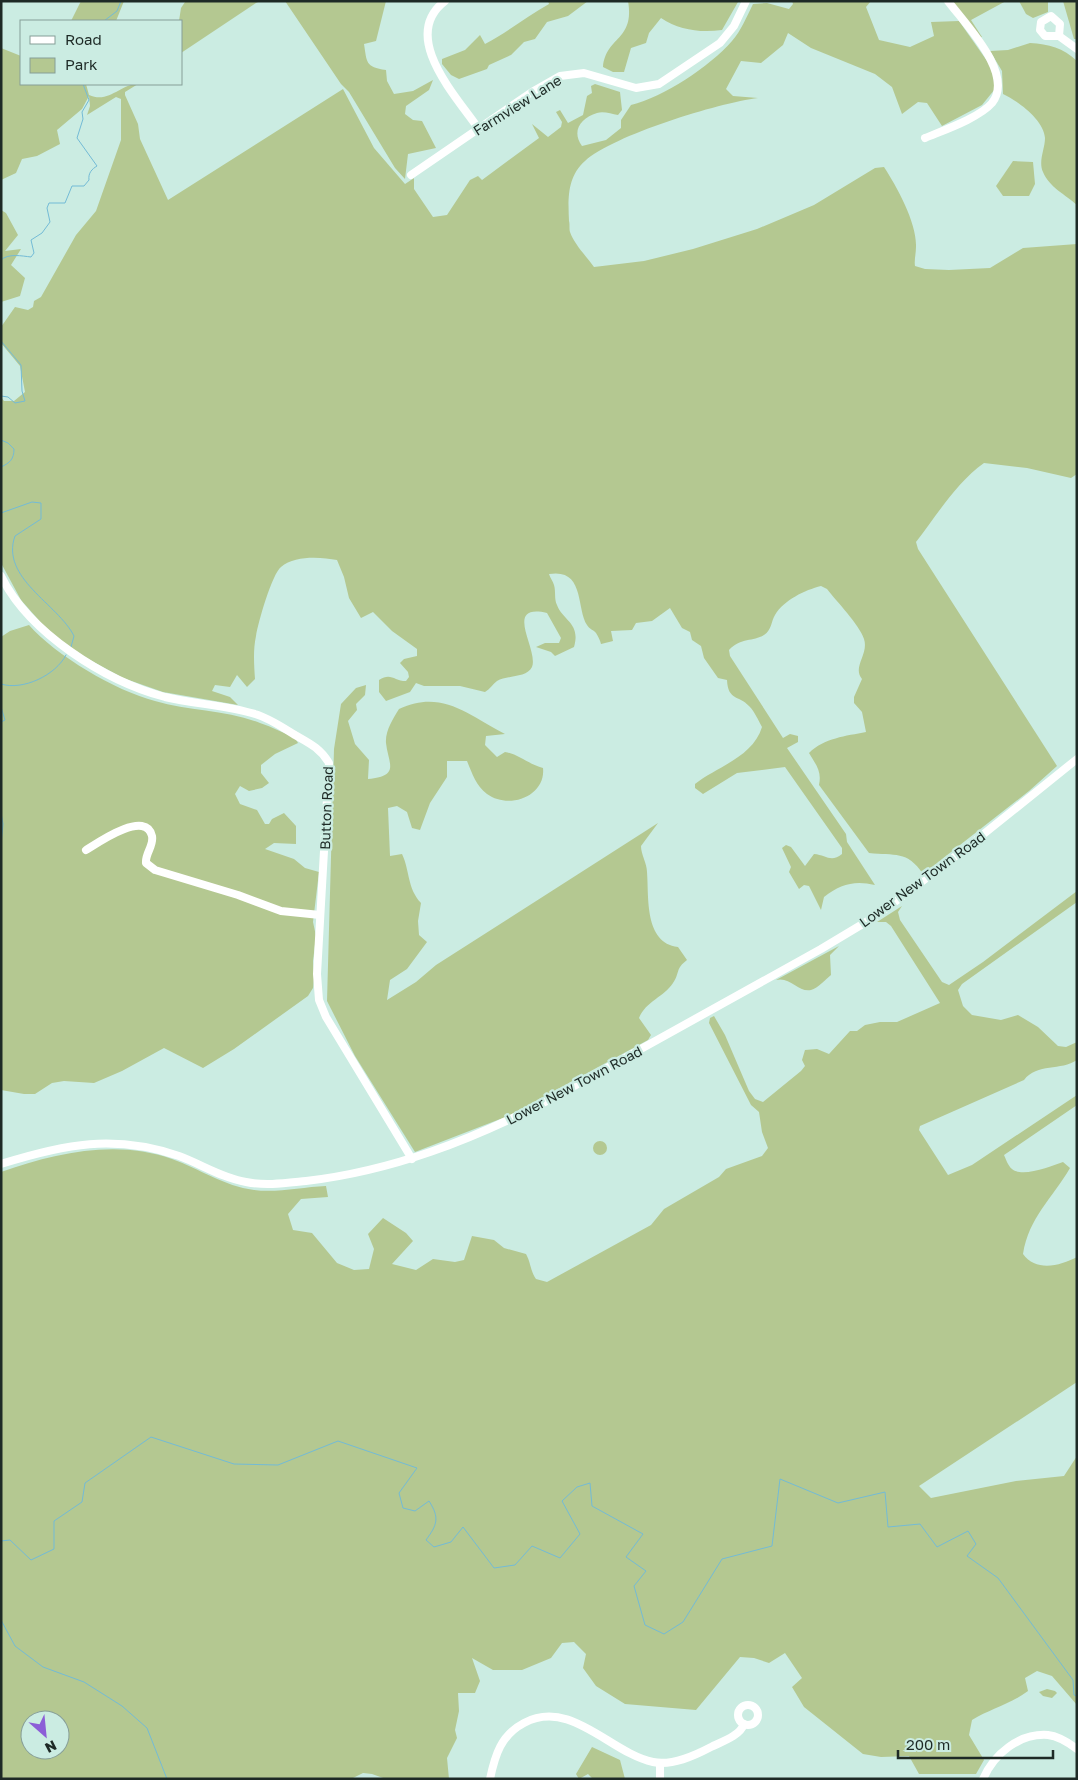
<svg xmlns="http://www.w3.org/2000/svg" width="1078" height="1780" viewBox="0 0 1078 1780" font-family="'Golos Text',sans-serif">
<rect width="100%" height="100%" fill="#cbece2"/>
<g fill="#b4c891" fill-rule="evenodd">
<path d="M81,1h43l-8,20h-45z"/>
<path d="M260,1l-4,2 -75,50v-32h-2l2,-13 4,-6z"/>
<path d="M285,1h101l-10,40 -12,3c3,18 1,23 22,26l1,11 7,13 19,-3 20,-11 -4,10 -23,16 -1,8 8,6 9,1 14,27 -28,6 -3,25 -10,-11 -46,-76 -8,-8z"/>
<path d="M548,1h40l-20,15 -21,6 -12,17 -11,3 -13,13 -22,10 -2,4 -28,10 -8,-4 -9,-11v-5l23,-9 15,-15 5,9c23,-12 42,-28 64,-40z"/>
<path d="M628,1h107l3,1 -16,28c-22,3 -43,0 -61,-12l-12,15 -3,10 -15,5 -7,24h-11l-10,-5c3,-31 32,-26 25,-66z"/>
<path d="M792,1h79l-5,6 13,33 31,7 24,-11 -3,-14 28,-1 33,47 3,21 -13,16 -40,21 -15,-23 -9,-1 -16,12 -10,-27 -17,-13 -64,-26 -23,-15 -5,12 -22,18 -20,-2 -15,28 7,7 25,2c-40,5 -144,37 -173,63 -18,16 -17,38 -16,60 1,3 0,8 1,11 4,12 17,25 24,35l50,-6 49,-12 64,-20 57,-24 61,-37 9,-1c13,20 33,56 32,80 0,7 -2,13 -1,19l10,3 24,1 41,-2 33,-20 54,-4v230l-6,4 -44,-10 -43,-5c-28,20 -47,52 -68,79l2,7 139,217 -28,25 -106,83c-16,-24 -28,-18 -54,-21l-50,-68c3,-14 -3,-20 -10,-32 15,-15 37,-17 57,-21l-4,-20 -8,-9v-6l8,-18c-10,-12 7,-25 2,-40 -5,-15 -27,-37 -37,-50l-6,-3c-16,4 -37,14 -46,29 -4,6 -3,15 -11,20 -11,7 -23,2 -35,15l1,6 53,82 7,-4 8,2v6l-11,6 59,86 1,8 28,43c-20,-5 -35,-1 -51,12l-3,13 -12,-24 -5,-1 -5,4 -10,-17 2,-5 -9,-19 4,-3 5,2 14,19 9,-12c12,1 17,9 28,0v-6l-57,-81 -48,6 -34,21 -8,-6v-4c23,-18 58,-27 67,-57 -4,-7 -7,-15 -13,-21 -10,-11 -21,-5 -22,-26l-9,-2 -14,-20 -3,-12 -9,-6 -2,-8 -8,-4 -12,-20 -18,13 -16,2 -4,7 -21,1 2,10 -12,3c-1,-4 -3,-8 -5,-11 -2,-3 -7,-4 -9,-8 -11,-17 -2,-57 -38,-51 1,4 4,7 5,11 2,7 0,14 3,20 6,16 24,18 17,42l-19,9 -4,-4 -15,-5 9,-4h14l2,-5 -14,-25c-45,-10 -8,37 -15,54 -5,11 -25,8 -35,14 -4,3 -7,8 -12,11l-25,-6h-36l-8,-3 -6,9 -24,9 -7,-9v-12c12,-8 15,1 27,1l3,-4 -1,-5 -8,-9 4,-4 13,-3v-7l-25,-18 -19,-19 -12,6 -12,-20 -5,-21 -7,-17c-16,-3 -42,-5 -56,7 -9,7 -23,56 -25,69 -3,14 -2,28 -1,43l-8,8 -10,-12 -7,12 -15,-2 -3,6 18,6 8,8 -75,-13 -40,-14 -53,-29 -20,-16 -29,-33 -20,-37v-166l3,4h10l11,-9 -5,-26 -19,-23v-16l14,-20 13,3 5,-3 1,-6 7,-4 35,-62 20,-24 25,-71v-41l-5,-2 -29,18 3,-9 -1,-10 -7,13 -25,21 3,14 -23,12 -15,3 -6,14 -15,7v-132l20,8v28h65l3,11c20,9 31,-11 49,-11l-13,8v3l13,29 2,15 28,61 175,-111 31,59 31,36 9,-6v11l19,28 14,-2 23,-35 8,-4 4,4 57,-42 -7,-14 16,13 13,-10 1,-5 -6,-10 4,-2 8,13 15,-8 4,-19 5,-3 -1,-7 4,-2 25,8 2,18 -4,5c-7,-1 -14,-4 -21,-2 -16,5 -26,18 -15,33l24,-6 15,-12v-8l10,-15c33,-8 78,-38 101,-64 9,-10 15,-25 21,-37l14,-1 22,6 4,-5z"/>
<path d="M952,1h54l-35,19 11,17 -3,1z"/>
<path d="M1019,1h29v11l-15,6 -7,-4z"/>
<path d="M1063,1h14v38h-3z"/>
<path d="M1030,43c19,1 33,5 47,18v144c-11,-10 -28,-18 -34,-33 -5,-11 2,-23 2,-34 -1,-18 -27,-37 -42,-44l-1,-23 -12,-20 18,-1z"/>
<path d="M1013,161l20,1 2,22 -6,12h-26l-7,-10z"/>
<path d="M1,210l5,3 12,22 -13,16 16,-2 -10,16 14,13 -5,18 -19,6z"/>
<path d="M29,625c26,30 87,66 126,76 34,10 72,9 105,22 12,4 24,10 35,15l3,5 -23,11 -14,11v8l8,10 -7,5 -13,3 -9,-5 -5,8 5,10 17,6 8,14h4l3,-5 12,-6 12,13v18l-22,-1 -9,6 29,10 11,9 14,4 -6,50 3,14 -3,25 1,18 -1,9 -5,8 -74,53 -31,19 -39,-20 -42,23 -28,12 -30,-2 -12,2 -17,11h-11l-23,-4v-453l9,-6z"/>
<path d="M366,685l-1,10 -9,9 1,6 -9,11 7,23 14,16 -1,19c33,-3 20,-16 18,-36 -1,-12 7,-24 13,-34 43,-20 69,6 106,25l-19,2 -1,9 12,12 8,-5c13,2 23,12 38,16 3,28 -34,42 -56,26 -11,-8 -15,-21 -20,-33h-20v16l-17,26 -10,27 -8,-2 -5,-16 -10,-6 -9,2 2,48 12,-2c8,17 5,34 19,49l-3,18 1,14 8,7 -20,27 -17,11 -3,20 29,-18 20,-17 222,-142 -17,23c0,9 6,17 6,26 2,25 -3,71 31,75l9,13c-12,9 -7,13 -14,23 -9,14 -27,18 -34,35l12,17 -3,5 -140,76 -93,36 -60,-96 -28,-55 7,-252 7,-45 15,-16z"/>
<path d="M1077,891v11l-115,82 -4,6 5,16 9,9 29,5 17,-5 20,12 20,19 8,1 11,-5v18c-16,11 -40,3 -53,20l-104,46 -1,4 29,45 24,-10 105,-70v10l-73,50c2,4 4,11 8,14 10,9 40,-3 51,-7l7,6c-18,31 -41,49 -47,86 13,18 37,12 54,3v125l-158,104 12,12 85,-17 48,-5 13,-20v249l-25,-29 -15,-5 -12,7 3,13c-17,13 -38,18 -56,29l-3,15 15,25 -8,14h-57l-10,-18 -28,1 -18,-3 -59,-47 -12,-20 10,-9 -17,-25 -16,10 -15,-5 -14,-1 -44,53 -71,-6 -29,-18 -13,-18 3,-14 -12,-12 -12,1 -11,15 -29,12h-29l-21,-12 8,23 -5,12h-17l1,18 -4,19 2,8 -10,20 2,21h-63l-14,-5 -9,-1 -12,6h-350v-607c54,-19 115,-33 171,-13 28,10 52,27 82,31 23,3 48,-3 72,-4l2,11 -27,2 -13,15 5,16 19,3 25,30 17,7 15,-1 5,-20 -6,-15 15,-16 23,15 7,8 -21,23 24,6 17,-11 22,3 9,-2 8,-24 22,4 10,8 22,6c5,9 4,16 10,25l11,3 104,-57 13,-16 55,-32 7,-8 36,-13 6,-8 -6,-16 -3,-20 -8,-7 -42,-82 1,-5 4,-2 11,19 24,56 6,8 8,3 38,-31 4,-5 -3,-6 3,-10 12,-1 12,5 21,-23h7l8,-6 15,-3h17l43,-19 -49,-77 -5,-4h-9l25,-16 -4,6 2,8 42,62 7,3 34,-23zM30,1720h30v30h-30z"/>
<path d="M839,946l-9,9 1,20c-5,4 -13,13 -20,15 -12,3 -21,-14 -35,-10z"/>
<circle cx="600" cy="1148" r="7"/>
<path d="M1047,1689l8,2 2,2 -5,5 -9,-2 -4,-4z"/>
<path d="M592,1747l28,13 5,19h-32l-5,-5 -9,5 -3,-5z"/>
</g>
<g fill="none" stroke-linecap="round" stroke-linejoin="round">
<g stroke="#73bbd6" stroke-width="1">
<path d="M104,21l13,-10 4,-10"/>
<path d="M1,260c7,-7 21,-4 30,-3l3,-4 -3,-13 11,-7 8,-11 -3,-14 2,-5h16l7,-17h12l5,-6c-1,-7 3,-11 8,-14l-20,-28 6,-19 -1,-7 7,-12 -6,-16"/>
<path d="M1,341l20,24 1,26 3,10 -10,2 -7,-6 -7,-1"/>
<path d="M1,440l7,3 6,6c0,10 -4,14 -13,18"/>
<path d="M1,513l31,-11 9,1v16l-26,17c-15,42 43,68 59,100l-3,11"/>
<path d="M1,684c22,7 55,-9 65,-29"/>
<path d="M1,707l4,13 -4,2"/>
<path d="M1,813l2,11 -2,20"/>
<path d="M1,1541l9,-1 21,20 23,-11v-28l28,-19 3,-19 66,-46 83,27 44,1 60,-24 79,27 -18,25 4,15 12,3 14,-10c11,17 8,24 -3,39l8,7 17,-5 12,-15 31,41 21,-3 17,-19 28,12 20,-24 -18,-33 15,-14 13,-4 2,23 51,28 -17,23 20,14 -12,15 11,39 19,9 19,-12 39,-63 50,-13 8,-67 58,24 47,-11 3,35 32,-3 17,23 31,-16 8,13 -9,12 31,22 75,102 1,15 3,1"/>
<path d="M1,1620l14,26 28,21 41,15 38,24 25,22 20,51"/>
</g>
<g stroke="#fff" stroke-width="8">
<path d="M445,1c-46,35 11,95 33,127"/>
<path d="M1051,16l9,8 -1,12h-14l-5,-6 1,-8z"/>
<path d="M1059,36l18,13"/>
<path d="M925,138c19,-8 54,-20 67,-35 23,-29 -27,-79 -44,-102"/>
<path d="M411,175l121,-83 28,-16 24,-3 52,15 23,-4 61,-41 14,-17 12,-25"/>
<path d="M1,576c28,57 104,105 164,121 29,7 61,8 90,17 14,4 27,13 40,21 14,8 25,13 34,28l-12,211 2,26 7,17 86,142"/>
<path d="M86,850c11,-7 60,-41 66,-14 2,10 -7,17 -6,27l9,7 83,25 43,16 39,4"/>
<path d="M1,1164c64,-20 113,-30 178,-8 22,8 43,22 67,26 20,4 40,1 60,-1 86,-10 166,-41 243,-81l272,-151 55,-33 89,-67 112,-90"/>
<circle cx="748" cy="1715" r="10"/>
<path d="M660,1763v16"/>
<path d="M490,1779c5,-24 11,-44 34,-56 47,-25 86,30 129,39 19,4 41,-6 58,-15 10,-5 29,-11 33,-23"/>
<path d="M983,1779c11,-25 36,-46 65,-44 10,1 21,8 29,14"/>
</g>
</g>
<g text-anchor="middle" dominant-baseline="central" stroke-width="4.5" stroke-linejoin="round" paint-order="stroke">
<g font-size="14" fill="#1e2a26" stroke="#cbece2">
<text transform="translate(517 105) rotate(-32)">Farmview Lane</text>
<text transform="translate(326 808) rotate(-88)">Button Road</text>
<text transform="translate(922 879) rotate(-36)">Lower New Town Road</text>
<text transform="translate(574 1085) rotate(-28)">Lower New Town Road</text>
</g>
</g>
<rect width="1078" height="1780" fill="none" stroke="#1e2a26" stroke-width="5"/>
<rect x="20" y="20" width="162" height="65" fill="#cbece2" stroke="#869e97"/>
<rect x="30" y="36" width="25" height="8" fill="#ffffff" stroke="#869e97"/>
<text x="65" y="45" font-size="15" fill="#1e2a26">Road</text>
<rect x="30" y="58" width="25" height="15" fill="#b4c891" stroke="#869e97"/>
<text x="65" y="70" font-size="15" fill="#1e2a26">Park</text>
<g transform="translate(45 1735) rotate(153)"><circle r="24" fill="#cbece2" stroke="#869e97"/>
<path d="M0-4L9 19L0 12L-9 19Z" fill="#8c5ed7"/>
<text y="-8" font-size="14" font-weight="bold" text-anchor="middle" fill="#1e2a26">N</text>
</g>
<path d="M898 1750v8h155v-8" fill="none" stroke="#1e2a26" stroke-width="2.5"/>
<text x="906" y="1750" font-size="15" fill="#1e2a26" stroke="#cbece2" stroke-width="4" paint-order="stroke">200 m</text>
</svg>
